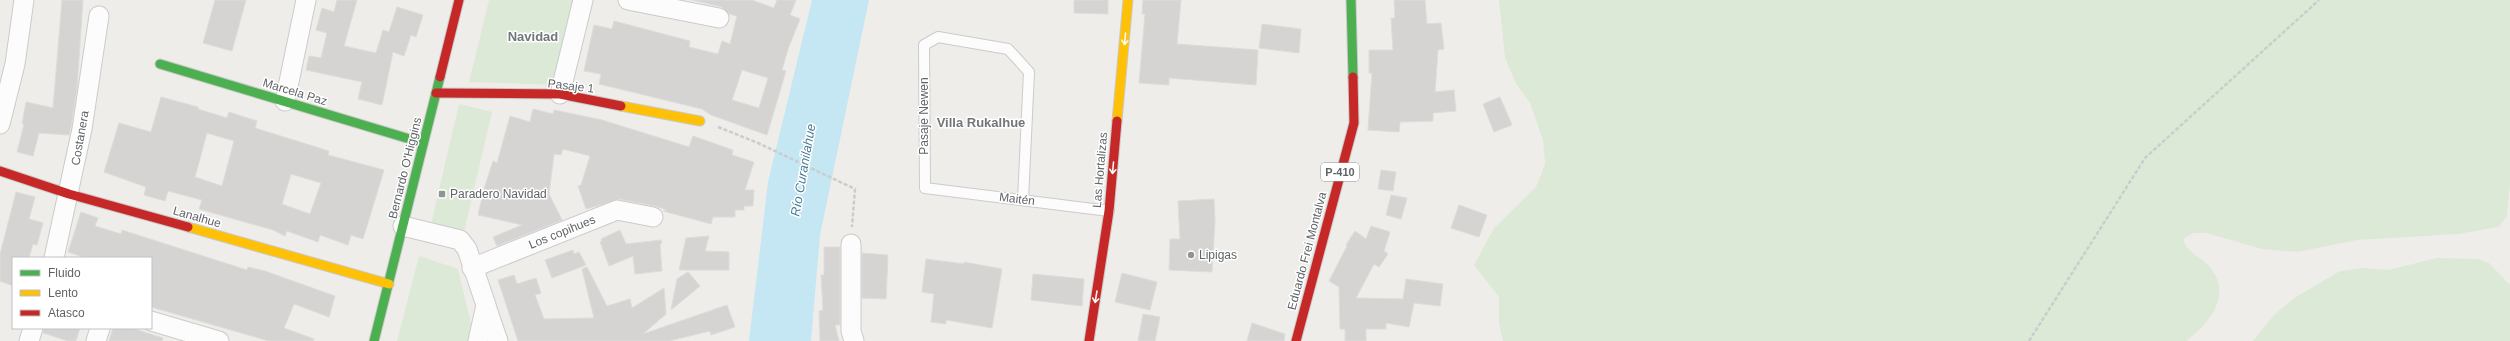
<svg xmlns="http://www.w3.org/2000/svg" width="2510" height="341" viewBox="0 0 2510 341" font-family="Arial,sans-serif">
<rect width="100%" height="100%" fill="#efedea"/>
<g fill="#dce9d7">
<path d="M489,0h87l-17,85 -90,-3z"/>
<path d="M1499,0h1011v183l-3,33 -8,11 -41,7 -101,6 -60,12 -36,-3 -54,-16h-13l-11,6c4,13 13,15 23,24 29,29 6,57 -19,78h-684l-4,-18v-26l-25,-32 20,-37 42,-41 9,-23 -2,-24 -13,-37 -15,-21 -10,-25z"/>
<path d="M459,104l33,8 -28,120 -33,-8z"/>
<path d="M419,256l39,13 14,59 -3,13h-72z"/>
<path d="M2437,258l41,1 11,4 21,22v56h-257l22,-27 21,-17 44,-26 24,-3 24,2z"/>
</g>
<path fill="#c4e7f3" d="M812,0h57l-49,235 -9,106h-62l19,-159z"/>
<g fill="#d6d4d3" stroke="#dedcd9" fill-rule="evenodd">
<path d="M62,0h21l-6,88 -6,39 -2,8 -30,-2 -6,23 -16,-4 7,-28h-2l4,-22 27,6z"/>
<path d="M215,0h31l-14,51 -29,-8z"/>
<path d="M337,0h20l-13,46 32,7 7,-23 6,2 8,-25 26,8 -7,22 -5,-2 -7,21 -11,-4 -11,53 -24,-6 4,-17 -56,-12 3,-14 12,2 6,-25 -11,-3 6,-22 12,4z"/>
<path d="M692,0h60l22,8 3,-8h19l-6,15 10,4 -12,30 -6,21 4,1 -19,64 -56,-20 -9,-6 -103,-25 2,-10 -17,-3 10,-46 18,4 2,-8 76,20 -1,6 29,7 4,-13 8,3 7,-28 -8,-2 -7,-7zM742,70l26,8 -9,30 -27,-8z"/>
<path d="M1074,0h34v14l-34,-1z"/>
<path d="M1143,0h38l-4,44 81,6 -2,35 -87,-7v7l-30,-2 6,-69h-3z"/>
<path d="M1394,0h31l2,24 14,-1 3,26 -6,1 -3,42 19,-2 2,21 -23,2v8l-33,1 -1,10 -31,-2 4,-57h-3v-23h24l-2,-32h4z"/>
<path d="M1262,24l39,5 -2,24 -40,-5z"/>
<path d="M161,97l37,10v2l29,9 2,-6 28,9 -2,7 74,23 -1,4 56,15 -21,69 -12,-4 -3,10 -28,-10 -2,7 -31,-11 -2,5 -12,-6 -74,-21 3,-9 -34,-9 -3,10 -21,-6 2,-8 -42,-15 15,-49 32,9zM207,133l27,8 -12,45 -27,-9zM291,174l30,9 -11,31 -28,-10z"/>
<path d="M1500,97l12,28 -18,7 -11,-28z"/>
<path d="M533,109l20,5 1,-4 48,10 87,27 4,-11 40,14 -1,5 22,7 -9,28h9l-1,16h-9v4h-9v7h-22l-2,7 -48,-13 4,-1 -12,-4 -36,-7 -33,10 -8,-23 3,-1 9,-29 -27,-7 -2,6 -7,-1 -5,40 13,26 -65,26 -4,-9 29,-12 -44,-10 6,-26 9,-28 4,2 13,-47 20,6z"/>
<path d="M1381,170l15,2 -3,19 -15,-2z"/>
<path d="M16,192l19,5 -6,22 14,4 -6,22 -4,-1 -4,14h-16v28l-13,-5v-27z"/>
<path d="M1391,195l16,3 -6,21 -15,-4z"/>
<path d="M1214,199l1,22 -3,51 -43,-2 1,-31h10l-2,-38z"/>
<path d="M1459,205l28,10 -8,22 -28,-9z"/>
<path d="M81,212l17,6 -3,8 26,8 1,-4 125,40 1,-3 17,4 70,25 -6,21 -35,-13 -10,24 30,11 -1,2h-44l-118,-34v-49h-65l-18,-6z"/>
<path d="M1371,226l19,6 -6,19 4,3 -9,13 -5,-3 -18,34 47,1 3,-20 37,5 -3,22 -26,-3 -5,24 -23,-4v6h-20v12h-21v-12h-5l-1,-42 -10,-6 18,-35 -1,-1 9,-14 11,8z"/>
<path d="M620,230l6,14 35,-4 1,3 -2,1 2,27 -27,3 -2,-18 -24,10 -9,-24 2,-1 -1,-2z"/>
<path d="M709,236l-4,15 24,1v18h-50l7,-32z"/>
<path d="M824,247h16v78h-5l4,16h-19l-1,-30 4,-1 -2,-35h3z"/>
<path d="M573,250l1,4 5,-2 7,13 -34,13 -7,-18z"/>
<path d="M862,253l26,2 -2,44 -24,-1z"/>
<path d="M926,259l38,5v-2l38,7 -10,59 -46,-8v4l-15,-2 3,-28 -12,-2z"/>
<path d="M587,267l20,39 23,-7 2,9 32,-20 2,26 -23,20 84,-29 8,22 -24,8 -1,-4 -41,10h-151l-20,-61 16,-5 3,9 19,-6 5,15 -6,2 9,24 50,-1 -12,-49z"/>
<path d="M688,272l12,14 -29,24 6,-31z"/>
<path d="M1122,273l35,9 -7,28 -35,-8z"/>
<path d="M1033,274l51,5 -2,27 -51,-6z"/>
<path d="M1143,314l17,3 -5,24h-17z"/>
<path d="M1252,323l33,11 -1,7h-37z"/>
<path d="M44,328h36l-4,13h-8l-25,-8z"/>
<path d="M113,328h18l32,10 -1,3h-53z"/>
</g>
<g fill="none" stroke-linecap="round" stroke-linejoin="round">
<g stroke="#cbcbca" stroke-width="12">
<path id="lane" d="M1023,200l6,-128 -21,-23 -70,-12 -14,8 1,143 184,23"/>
</g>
<g stroke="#cbcbca" stroke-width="21">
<g id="street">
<path d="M628,0l91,18"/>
<path d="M560,94l23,-94"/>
<path d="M285,101l21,-101"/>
<path d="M0,124l15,-60 9,-64"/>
<path d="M403,226l57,14 7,9 19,56 -8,36"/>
<path d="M851,244v87l3,10"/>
<path d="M54,258l28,-129 17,-113"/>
<path d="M472,268l145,-58 36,7"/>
<path d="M486,306l12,35"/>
<path d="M151,321l68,20"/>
<path d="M29,341l4,-13"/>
<path d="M96,341l4,-13"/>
</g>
</g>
<g stroke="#c9cac9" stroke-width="11">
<g id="fast">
<path d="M1351,0l2,77"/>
<path d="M160,64l263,79"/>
<path d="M374,341l66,-264"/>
</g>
</g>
<g stroke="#c9cac9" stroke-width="11">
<g id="slow">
<path d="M621,106l79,15"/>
<path d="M1117,121l11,-121"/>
<path d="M188,227l201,57"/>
</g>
</g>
<g stroke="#c9cac9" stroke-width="11">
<g id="jam">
<path d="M440,77l19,-77"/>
<path d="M436,93l124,1 61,12"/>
<path d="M0,171l69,23 119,33"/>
<path d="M1089,341l20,-130 8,-90"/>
<path d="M1296,341l58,-218 -1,-46"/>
</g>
</g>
<g stroke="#c9cdcb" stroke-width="2.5" stroke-dasharray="4 2" stroke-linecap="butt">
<path d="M718,127l40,16 97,46 -3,38"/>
<path d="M2029,341l116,-183 174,-158"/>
</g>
<use href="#lane" stroke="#fdfcfc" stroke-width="10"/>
<use href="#street" stroke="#fdfcfc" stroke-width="19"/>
<use href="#fast" stroke="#4caf50" stroke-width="9"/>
<use href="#slow" stroke="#ffc107" stroke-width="9"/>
<use href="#jam" stroke="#c62828" stroke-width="9"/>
</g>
<defs><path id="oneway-shaft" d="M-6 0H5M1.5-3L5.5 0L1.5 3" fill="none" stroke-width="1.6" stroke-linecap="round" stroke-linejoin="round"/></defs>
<g stroke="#f6fbf6">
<use href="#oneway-shaft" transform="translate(1125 39) rotate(95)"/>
<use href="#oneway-shaft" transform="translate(1113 168) rotate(95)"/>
<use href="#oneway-shaft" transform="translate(1096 297) rotate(99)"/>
</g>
<g fill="#929495" stroke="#fff" stroke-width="1.5">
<rect x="438" y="190" width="8" height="8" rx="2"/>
<circle cx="1191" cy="255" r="4"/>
</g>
<g text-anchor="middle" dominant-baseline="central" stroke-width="3" stroke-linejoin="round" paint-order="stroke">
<rect fill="#fff" stroke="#909295" stroke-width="1" x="1321" y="163" width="38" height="18" rx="3"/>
<g font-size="11" font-weight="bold" fill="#606467">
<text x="1340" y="172">P-410</text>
</g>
<g font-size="12" fill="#606467" stroke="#fff">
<text transform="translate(571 86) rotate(7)">Pasaje 1</text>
<text transform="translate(295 92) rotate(17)">Marcela Paz</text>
<text transform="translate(924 116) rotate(-90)">Pasaje Newen</text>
<text transform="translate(80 138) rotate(-80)">Costanera</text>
<text transform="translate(405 168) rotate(-76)">Bernardo O'Higgins</text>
<text transform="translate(1100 170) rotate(-85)">Las Hortalizas</text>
<text transform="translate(1017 199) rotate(7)">Maitén</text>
<text transform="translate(197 217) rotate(16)">Lanalhue</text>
<text transform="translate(562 232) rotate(-22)">Los copihues</text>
<text transform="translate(1307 251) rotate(-75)">Eduardo Frei Montalva</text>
</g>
<g font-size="12" fill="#606467" stroke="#fff" text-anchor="start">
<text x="450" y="194">Paradero Navidad</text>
<text x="1199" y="255">Lipigas</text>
</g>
<g font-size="13" font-weight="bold" fill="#717679" stroke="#fff">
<text x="533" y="36">Navidad</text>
<text x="981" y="122">Villa Rukalhue</text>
</g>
<g font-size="13" font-style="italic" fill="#477b98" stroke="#fff">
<text transform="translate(803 170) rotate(-80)">Río Curanilahue</text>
</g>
</g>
<rect x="12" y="257" width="140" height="72" fill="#ffffff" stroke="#bfc1c2"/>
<rect x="20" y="270" width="20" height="6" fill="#4caf50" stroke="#bfc1c2"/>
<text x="48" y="277" font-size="12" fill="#606467">Fluido</text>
<rect x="20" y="290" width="20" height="6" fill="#ffc107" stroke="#bfc1c2"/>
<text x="48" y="297" font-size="12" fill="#606467">Lento</text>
<rect x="20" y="310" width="20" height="6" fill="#c62828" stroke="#bfc1c2"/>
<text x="48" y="317" font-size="12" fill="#606467">Atasco</text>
</svg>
